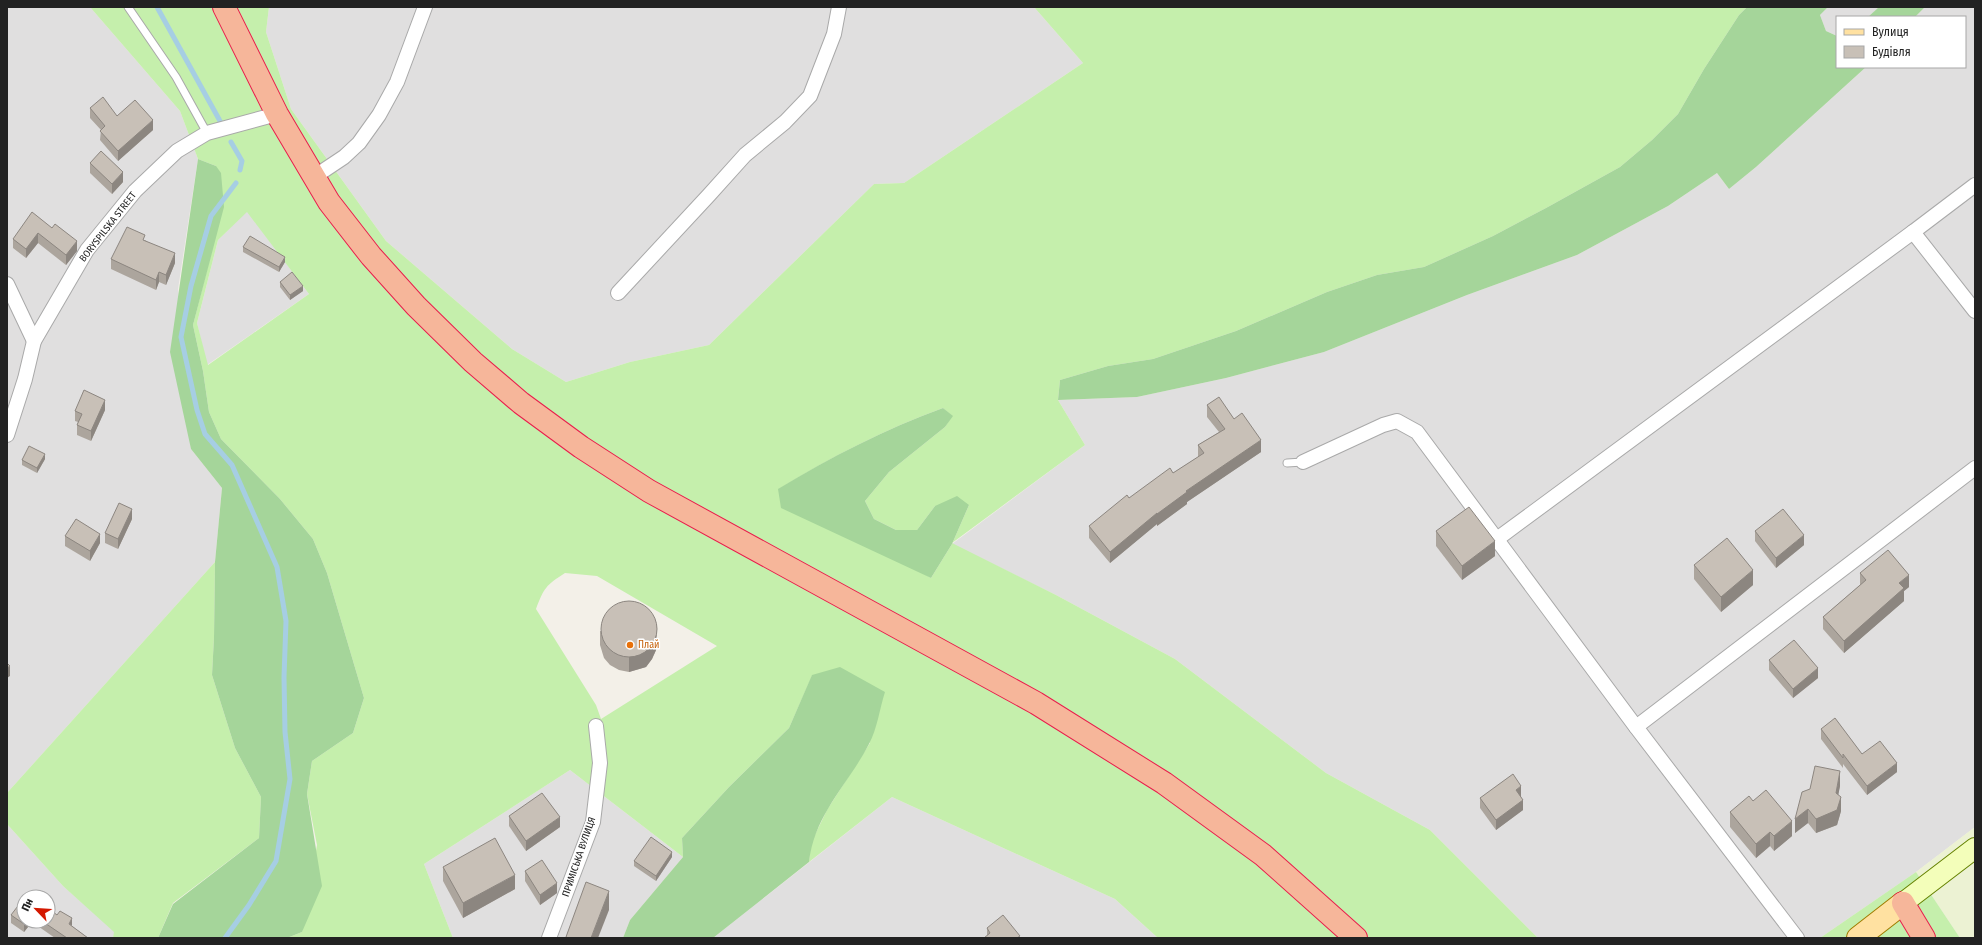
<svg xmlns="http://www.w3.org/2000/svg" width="1982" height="945" viewBox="0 0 1982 945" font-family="'Fira Sans Condensed',sans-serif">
<rect width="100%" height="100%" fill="#f3f0e8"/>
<g fill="#e0dfdf" fill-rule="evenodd">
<path d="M7,7h83l90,104 18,48 -20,130 13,160 31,39 -7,74 -208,231z"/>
<path d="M269,7h765l49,56 -179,120 -30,1 -165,161 -79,17 -64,20 -54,-33 -126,-108 -95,-132 -25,-77z"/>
<path d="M1828,7h51l-11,10h-31v19l-11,-5 -6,-16z"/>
<path d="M1925,7h50v820l-59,45 -96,66h-282l-108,-108 -104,-57 -151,-114 -119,-64 -104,-51 133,-99 -27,-45 79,-3 89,-19 98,-26 143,-57 110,-40 91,-49 49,-33 12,16 27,-22 110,-100h99v-50h-50z"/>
<path d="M247,211l62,83 -102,71 -10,-42 21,-83z"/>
<path d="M570,770l113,87 -53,63 -7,18h-170l-29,-74z"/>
<path d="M892,797l223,102 43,39h-445z"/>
<path d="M7,824l56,62 52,46 -2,6h-106zM24,897h24v24h-24z"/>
</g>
<path fill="#ecf2d3" d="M1975,827v111h-15l-44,-66z"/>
<g fill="#c5efac" fill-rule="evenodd">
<path d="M90,7h179l-3,25 25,77 95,132 126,108 54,33 64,-20 79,-17 165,-161 30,-1 179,-120 -49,-56h713l-8,8 -35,54 -26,45 -26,26 -32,27 -74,41 -53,28 -69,31 -47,8 -50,17 -91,39 -83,28 -45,7 -48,14 -2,20 27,45 -133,98 104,52 119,64 151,114 104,57 108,108h-380l-43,-39 -223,-102 -83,65 2,-19 16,-33 43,-67 -58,-67 -23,52 -60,59 -47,51 1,19 -113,-87 -146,94 29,74h-166l15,-6 15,-87 -10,-51 5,-33 41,-28 11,-35 -37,-125 -14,-34 -33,-40 -59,-60 -12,-27 -6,-41 -10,-46 18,-71 5,-88 -18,-7 -18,-48zM247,212l62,82 -101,71 -11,-42 21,-83zM943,408l9,8 -7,11 -56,45 -24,29 9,18 22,11h21l18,-24 34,-1 -17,39 -21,34 -152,-89c52,-32 106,-60 164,-81zM565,573l32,3 120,70 -116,73 -5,-14 -60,-96c8,-21 10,-24 29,-36z"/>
<path d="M215,562l-1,75 -2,38 23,73 26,49 -2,41 -86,65 -15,35h-45l1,-6 -51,-46 -56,-62v-31z"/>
<path d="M1916,872l44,66h-140z"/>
</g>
<g fill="#a5d59a">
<path d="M1747,7h81l-8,8 6,16 11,5v31h29l-110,100 -27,22 -12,-16 -49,33 -91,49 -110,40 -143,57 -98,26 -89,19 -79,3 2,-20 48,-14 45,-7 83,-28 91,-39 50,-17 47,-8 69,-31 53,-28 74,-41 32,-27 26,-26 26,-45 35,-54z"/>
<path d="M1879,7h46l-10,10h-47z"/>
<path d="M198,159l18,7 5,7 3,34 -31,118 10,46 6,41 12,27 59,60 33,40 14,34 37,125 -11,35 -41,28 -5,33 15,92 -20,46 -15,6h-129l15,-34 86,-66 2,-41 -26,-49 -23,-73 2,-38 1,-75 7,-74 -31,-39 -21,-97z"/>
<path d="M943,408l10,8 -8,11 -56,45 -24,29 9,18 22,11h21l18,-24 22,-10 12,9 -17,39 -21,34 -150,-70 -3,-19c53,-32 107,-60 165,-81z"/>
<path d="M840,667l45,25c-5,15 -8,38 -16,52 -21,41 -54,69 -60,118l-96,76h-90l7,-18 53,-63 -1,-19 47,-51 60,-59 23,-53z"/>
</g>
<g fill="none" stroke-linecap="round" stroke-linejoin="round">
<g stroke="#a6cee3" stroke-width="5">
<path d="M157,7l63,114"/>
<path d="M231,142l11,19 -2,9"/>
<path d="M225,938l24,-33 27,-44 14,-82 -5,-47 -1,-55 2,-56 -9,-54 -45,-102 -27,-31 -8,-24 -16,-73 10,-51 20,-70 25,-33"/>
</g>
<g stroke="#a9a9a9" stroke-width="9">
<g id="service">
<path d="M128,7l48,70 31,56"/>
<path d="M1287,463l16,-1"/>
</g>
</g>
<g stroke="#a9a9a9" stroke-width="16">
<g id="minor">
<path d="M314,177l30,-20 15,-14 20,-28 18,-33 28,-75"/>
<path d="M1913,232l62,-47"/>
<path d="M7,284l27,57"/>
<path d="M618,293l91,-98 36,-40 40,-33 25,-26 24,-62 5,-27"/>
<path d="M7,435l18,-56 9,-38 53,-91 48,-59 42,-40 30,-18 70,-19"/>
<path d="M1303,462l80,-37 14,-4 20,11 219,295 161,211"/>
<path d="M1497,539l416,-307 62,79"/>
<path d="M1636,727l339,-259"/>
<path d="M549,938l44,-116 7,-59 -4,-37"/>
</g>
</g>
<g stroke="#658200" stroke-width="22">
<path id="secondary" d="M1903,903l72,-55"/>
</g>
<g stroke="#a07d00" stroke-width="24">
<path id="primary" d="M1858,938l45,-35"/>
</g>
<g stroke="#e91d4c" stroke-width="24">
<g id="trunk">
<path d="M224,7l53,107 52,88 42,54 45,50 57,56 48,41 60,44 68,44 387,212 128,80 99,72 93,83"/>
<path d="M1903,903l21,35"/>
</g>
</g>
<use href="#service" stroke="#fff" stroke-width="7"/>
<use href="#minor" stroke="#fff" stroke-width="14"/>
<use href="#secondary" stroke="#f3feba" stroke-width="20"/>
<use href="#primary" stroke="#ffe1a1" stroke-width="22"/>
<use href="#trunk" stroke="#f6b69a" stroke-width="22"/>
</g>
<g fill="#aca59d">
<path d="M90,108l27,8 36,14 -35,31 -18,-21 1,-10 -11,-12z"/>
<path d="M90,163l33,19 -11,12 -22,-21z"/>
<path d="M52,228l25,23 -11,14 -28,-22 -12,15 -13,-10v-9z"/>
<path d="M145,240l30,23 -9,22 -7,-3 -3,8 -45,-21v-10z"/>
<path d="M243,247l42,15 -6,10 -36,-20z"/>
<path d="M280,282l23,9 -13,9 -10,-13z"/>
<path d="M1207,405l27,14 27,33 -74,50v2l-30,22v-2l-47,39 -21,-25v-12l40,-28 44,-25 25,-16v-12l21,-13 -12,-15z"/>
<path d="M105,410l-14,31 -14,-6v-10l1,-3 -3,-1v-10z"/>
<path d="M45,459l-8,14 -15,-8v-5z"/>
<path d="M132,519l-14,30 -13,-6v-10z"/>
<path d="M1436,531l59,25 -33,24 -26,-34z"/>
<path d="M1755,531l49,14 -28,23 -21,-27z"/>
<path d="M65,536l35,7 -10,18 -25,-15z"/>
<path d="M1694,565l59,20 -32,27 -27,-33z"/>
<path d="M1860,573l49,14 -5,4v10l-60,52 -21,-24v-12l37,-32z"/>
<path d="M600,631l57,9 -1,10 -4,9 -6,8 -17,5 -10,-2 -9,-5 -6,-7 -4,-13z"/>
<path d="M1769,660l49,18 -25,20 -24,-28z"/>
<path d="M1821,729l41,25 35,18 -30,23 -24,-31v4l-22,-29z"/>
<path d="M1840,786l-2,8 3,17 -4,14 -21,8 -8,-10 -13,10 7,-41z"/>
<path d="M1521,796l2,14 -27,20 -16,-22v-10z"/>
<path d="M1753,801l39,35 -18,15 -4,-5 -14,12 -26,-31v-15z"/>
<path d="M509,816l51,11 -34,24 -17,-25z"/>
<path d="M672,857l-16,24 -22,-15v-5z"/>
<path d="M443,867l72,22 -52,29 -20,-37z"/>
<path d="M525,871l32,22 -17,12 -15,-24z"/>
<path d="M11,915l13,6h24l24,5 16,12h-33l-23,-16 -8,10 -13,-9z"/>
<path d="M987,928l33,10 -33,-2z"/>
</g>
<g fill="#8c8680">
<path d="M153,120v10l-35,31v-10z"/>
<path d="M123,172v10l-11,12v-10z"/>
<path d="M38,233v10l-12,15v-9z"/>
<path d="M77,241v10l-11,14v-10z"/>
<path d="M175,253v10l-9,22v-10z"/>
<path d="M285,257v5l-6,10v-5z"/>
<path d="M159,272v10l-3,8v-10z"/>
<path d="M303,286v5l-13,9v-5z"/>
<path d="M105,400v10l-14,31v-10z"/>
<path d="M1261,440v12l-74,50v2l-30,22v-12l29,-23z"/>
<path d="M45,454v5l-8,14v-5z"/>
<path d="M132,509v10l-14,30v-10z"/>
<path d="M1157,513v11l-47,39v-11z"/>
<path d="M100,534v9l-10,18v-10z"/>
<path d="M1804,535v10l-28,23v-10z"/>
<path d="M1495,541v15l-33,24v-14z"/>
<path d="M1753,570v15l-32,27v-15z"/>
<path d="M1909,575v12l-5,4v10l-60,52v-12l55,-58z"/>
<path d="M657,626l-1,24 -4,9 -6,8 -17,5v-15z"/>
<path d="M10,666v10l-3,2v-10z"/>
<path d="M1818,668v10l-25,20v-9z"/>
<path d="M1897,763v9l-30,23v-9z"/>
<path d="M1840,771v15l-4,21v-14z"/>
<path d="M1521,786v10l-5,4v-10z"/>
<path d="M1841,797v14l-4,14 -21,8v-14z"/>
<path d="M1523,800v10l-27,20v-10z"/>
<path d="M1808,809v14l-13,10v-14z"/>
<path d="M560,817v10l-34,24v-10z"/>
<path d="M1792,821v15l-18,15v-15z"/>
<path d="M1770,832v14l-14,12v-14z"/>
<path d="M672,852v5l-16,24v-5z"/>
<path d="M515,875v14l-52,29v-15z"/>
<path d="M557,883v10l-17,12v-10z"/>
<path d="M609,891v19l-11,28h-7z"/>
<path d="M72,918v8l-3,-2z"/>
<path d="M27,921h5v1l-8,10v-8z"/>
</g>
<g fill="#c8c0b7" stroke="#8c8680">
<path d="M103,97l14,19 18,-16 18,20 -35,31 -18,-20 5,-5 -15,-18z"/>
<path d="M101,151l22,21 -11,12 -22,-21z"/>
<path d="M32,212l20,16 3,-4 22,17 -11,14 -28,-22 -12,16 -13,-10z"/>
<path d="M127,227l18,8 -2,5 32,13 -9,22 -7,-3 -3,8 -45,-21z"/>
<path d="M250,236l35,21 -6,10 -36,-20z"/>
<path d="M292,272l11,14 -13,9 -10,-13z"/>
<path d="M84,390l21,10 -14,31 -14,-6 5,-11 -7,-3z"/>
<path d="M1219,397l15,22 8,-6 19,27 -75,51 1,1 -30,22v-1l-47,39 -21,-26 38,-31 2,3 41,-30 3,5 31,-20 -6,-8 27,-16 -18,-24z"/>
<path d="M29,446l16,8 -8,14 -15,-8z"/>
<path d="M119,503l13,6 -14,30 -13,-6z"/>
<path d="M1469,507l26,34 -33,25 -26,-35z"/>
<path d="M1783,509l21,26 -28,23 -21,-27z"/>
<path d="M76,519l24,15 -10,17 -25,-15z"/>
<path d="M1727,538l26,32 -32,27 -27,-32z"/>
<path d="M1888,550l21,25 -10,8 5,5 -60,53 -21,-24 43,-37 -6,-7z"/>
<circle cx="629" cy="629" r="28"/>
<path d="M1794,640l24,28 -25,21 -24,-29z"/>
<path d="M7,663l3,3 -3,2z"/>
<path d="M1835,718l27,36 18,-13 17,22 -30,23 -24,-32v4l-22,-29z"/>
<path d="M1815,766l25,5 -4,22 5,4 -4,13 -21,9 -8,-10 -13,10 7,-27 8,-3z"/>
<path d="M1513,774l8,12 -5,4 7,10 -27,20 -16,-22z"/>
<path d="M1766,790l26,31 -18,15 -4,-4 -14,12 -26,-32 19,-16 4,5z"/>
<path d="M542,793l18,24 -34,24 -17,-25z"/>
<path d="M651,837l21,15 -16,24 -22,-15z"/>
<path d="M495,838l20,37 -52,28 -20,-36z"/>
<path d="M542,860l15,23 -17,12 -15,-24z"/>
<path d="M586,882l23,9 -18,47h-22l-3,-1z"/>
<path d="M28,893l5,4h-8z"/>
<path d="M24,898v23h3l-3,3 -13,-9z"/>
<path d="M48,908l9,7 3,-4 12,7 -3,6 19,14h-21l-25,-17h6z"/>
<path d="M1003,915l17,21 -3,2h-33l6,-5 -3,-5z"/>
</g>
<circle fill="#e8710a" stroke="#fff" stroke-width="1.5" cx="630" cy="645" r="4"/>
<g text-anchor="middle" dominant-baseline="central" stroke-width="3" stroke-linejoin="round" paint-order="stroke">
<g font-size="10" fill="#222" stroke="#fff">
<text transform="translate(108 227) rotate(-52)">BORYSPILSKA STREET</text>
<text transform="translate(579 857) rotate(-71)">ПРИМІСЬКА ВУЛИЦЯ</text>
</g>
<g font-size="10" fill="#c56008" stroke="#fff" text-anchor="start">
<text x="638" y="645">Плай</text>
</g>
</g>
<rect width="1982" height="945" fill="none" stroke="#222222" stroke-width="16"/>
<rect x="1836" y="16" width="130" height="52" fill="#ffffff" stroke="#a7a7a7"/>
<rect x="1844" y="29" width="20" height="6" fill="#ffe1a1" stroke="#a7a7a7"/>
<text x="1872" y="36" font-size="12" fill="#222222">Вулиця</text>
<rect x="1844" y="46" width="20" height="12" fill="#c8c0b7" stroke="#a7a7a7"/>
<text x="1872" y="56" font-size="12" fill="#222222">Будівля</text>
<g transform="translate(36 909) rotate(295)"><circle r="19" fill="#ffffff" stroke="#a7a7a7"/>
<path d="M0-3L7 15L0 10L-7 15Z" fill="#d41800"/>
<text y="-6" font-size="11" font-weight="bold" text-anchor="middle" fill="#222222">Пн</text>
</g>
</svg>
